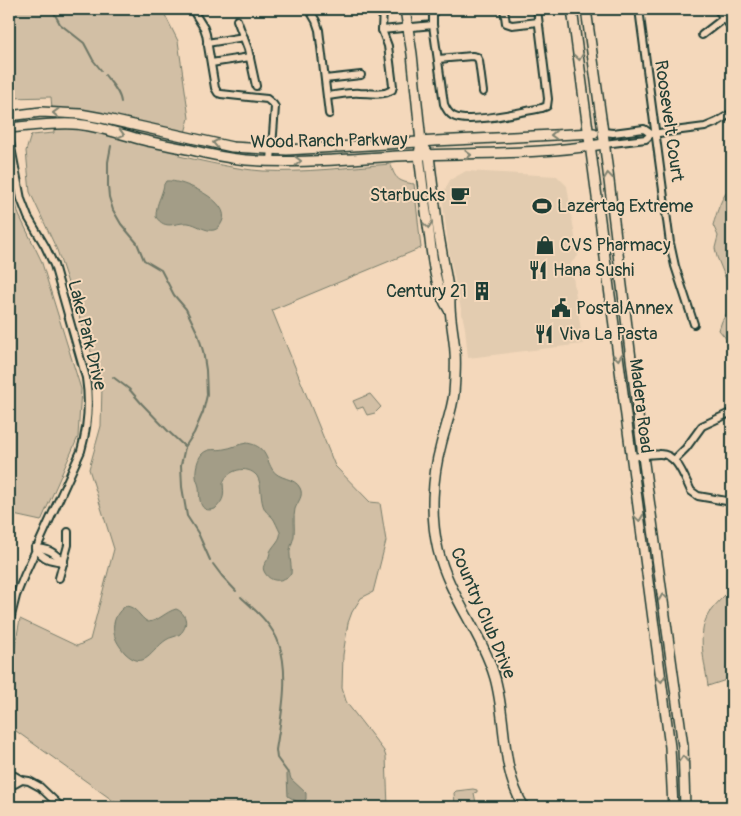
<svg xmlns="http://www.w3.org/2000/svg" width="741" height="816" viewBox="0 0 741 816" font-family="Pangolin,sans-serif">
<rect width="100%" height="100%" fill="#f4d8bb"/>
<filter id="ink" filterUnits="userSpaceOnUse"><feTurbulence type="fractalNoise" baseFrequency=".02" numOctaves="2"/><feDisplacementMap in="SourceGraphic" scale="10" xChannelSelector="R" yChannelSelector="G"/><feConvolveMatrix kernelMatrix="1 2 1 2 8 2 1 2 1" color-interpolation-filters="sRGB"/></filter>
<g filter="url(#ink)">
<path fill="#e3ccb0" d="M466,171l91,5 10,10 11,70 -7,7 12,81 -115,14 -3,-30 -16,-76 -7,-57 8,-15z"/>
<g fill="#d2bfa5" stroke="#787e6c">
<path d="M9,9h153l16,32 11,77 -10,38c28,6 56,13 84,15 42,2 86,-4 128,-7 3,15 9,18 23,20l7,64 -149,62 63,156 35,36 10,1 6,38 -13,51 -12,6 -9,14 -4,11 -5,32 -1,33 4,13 3,5 35,45 2,6 2,50h-266l-113,-81v-48l11,-59 57,27 13,-6 24,-91 -25,-80 12,-43 1,-41 -45,-135 -27,-58 -4,-41 5,-16 23,-2 -3,-36 -42,1z"/>
<path d="M9,179l10,36 22,45 40,129 -3,48 -37,84 -32,-7z"/>
<path d="M732,187v159l-13,-16 3,-9 10,-16 -4,-21 -11,-27 -2,-9 3,-12 -5,-11c4,-12 8,-30 19,-38z"/>
<path d="M370,394l11,13 -6,6 -8,2 -4,-8 -6,2 -4,-8z"/>
<path d="M732,587v91l-24,8c-3,-23 -12,-52 1,-73 6,-9 16,-17 23,-26z"/>
<path d="M473,789l4,1v2l-3,1 2,10 9,-1v1l-13,2v2h-14l-3,-2 -1,-12 2,-2z"/>
</g>
<g fill="#a39d87" stroke="#6e7766">
<path d="M166,181c16,-2 67,21 56,41 -2,4 -4,7 -8,8 -9,2 -17,-6 -26,-7 -13,-1 -22,8 -32,-6 0,-13 4,-17 7,-28 2,-8 -1,-1 3,-8z"/>
<path d="M247,443c18,3 18,13 25,26 6,11 23,8 28,19 4,8 -2,13 -5,21 -2,8 0,18 -1,27 -1,6 -5,12 -4,19 0,6 2,12 1,19 -8,8 -20,9 -26,-1 -4,-6 0,-9 3,-14 1,-2 2,-6 2,-7 3,-7 12,-13 10,-20 -2,-4 -5,-11 -7,-14 -3,-3 -6,-5 -8,-8 -6,-11 -2,-24 -8,-34 -10,-12 -30,-6 -34,7 1,12 2,16 -8,26 -17,5 -15,-11 -16,-22 -1,-5 -3,-7 -3,-11 -1,-7 2,-18 6,-22 7,-7 14,-3 22,-5 8,-1 14,-5 23,-6z"/>
<path d="M126,606c11,1 13,11 22,16 11,-1 17,-10 28,-13 11,4 13,17 4,25 -4,3 -10,3 -14,6 -15,10 -21,32 -41,13 -5,-6 -10,-13 -11,-20 -2,-11 3,-22 12,-27z"/>
<path d="M289,772l2,7 15,14v6l-3,4h-4l-11,-7 -1,-20v-3z"/>
</g>
<g fill="none" stroke-linecap="round" stroke-linejoin="round">
<g stroke="#6e7766" stroke-width="2">
<path d="M52,9l8,15 24,19 9,17 8,10"/>
<path d="M105,75c6,8 15,17 16,27"/>
<path d="M111,146l-3,16v24l1,11 4,13 8,14 16,19 7,17 17,10 13,25 12,14 12,25 5,17 3,19 1,25 -4,17 -9,21 -9,14 -4,18 1,22 5,29 11,17 12,27"/>
<path d="M113,377l16,12 13,15 26,27 16,15"/>
<path d="M213,564l9,12 14,15"/>
<path d="M241,597c14,13 32,28 38,47 11,31 2,74 -3,106l1,8 11,15"/>
</g>
<g stroke="#1f3d34" stroke-width="10">
<g id="street">
<path d="M192,9l12,19 2,6 9,54 3,5 3,1 46,5 6,5 2,3 -4,54"/>
<path d="M309,9l7,12 3,9 10,84"/>
<path d="M433,9v16l11,79c2,5 4,9 9,12 15,9 71,-5 89,-8l5,-2 1,-7 -11,-90"/>
<path d="M504,9l2,14 6,2 26,-3"/>
<path d="M639,9l31,234 5,23 19,58"/>
<path d="M717,9l15,19"/>
<path d="M237,20l11,29 8,37"/>
<path d="M382,30l51,-5"/>
<path d="M702,35l22,-17"/>
<path d="M207,43l37,-6"/>
<path d="M438,59l34,-3 5,1 2,4 4,31"/>
<path d="M211,63l39,-6"/>
<path d="M325,79l36,-4"/>
<path d="M327,96c11,-1 22,-4 33,-3 10,0 22,3 32,-3l1,-4 -5,-40 -6,-16 1,-21"/>
<path d="M603,132l10,1 31,-4 7,5"/>
<path d="M9,137l12,62 7,18 17,29 9,19 32,113c4,26 2,48 -5,73l-57,125 -8,20 -7,28"/>
<path d="M604,144l42,-5 5,-5 54,-7 12,-5 15,-9"/>
<path d="M631,457c9,-1 19,-3 28,-3 18,-1 25,23 32,37l7,5 34,6"/>
<path d="M674,460l12,-12 16,-22 30,-14"/>
<path d="M35,548c10,12 14,12 29,14"/>
<path d="M35,548c14,0 19,5 29,14"/>
<path d="M59,578l9,-33v-13"/>
<path d="M9,775l6,1 7,4 7,1 11,6 21,20"/>
<path d="M9,784h6l7,-4"/>
</g>
</g>
<g stroke="#1f3d34" stroke-width="12">
<g id="secondary">
<path d="M405,9l7,45 9,88 -2,13c3,26 6,52 10,77 3,25 6,57 20,78"/>
<path d="M572,9l98,738 3,60"/>
<path d="M586,9l17,123 40,324 40,290 2,61"/>
<path d="M9,116l32,-4 39,2 22,4 130,29 55,3 148,-9 159,-8"/>
<path d="M9,128c21,-2 43,-5 64,-4 22,1 44,9 66,15 16,4 32,7 48,10 20,5 39,9 59,11 58,5 116,-3 174,-5 61,-2 123,-1 184,-11"/>
<path d="M421,142l8,13 1,9 8,66 12,69c-1,17 4,35 5,53 1,13 0,28 -1,41 -2,18 -9,35 -13,52 -9,33 -11,71 -3,105 11,46 44,83 57,128 12,43 5,90 29,129"/>
</g>
</g>
<use href="#street" stroke="#f4d8bb" stroke-width="6"/>
<use href="#secondary" stroke="#f4d8bb" stroke-width="9"/>
</g>
<defs><path id="oneway-chevron" d="M-2-3.5L2.5 0L-2 3.5" fill="none" stroke-width="1.6" stroke-linecap="round" stroke-linejoin="round" transform="scale(1.25)"/></defs>
<g stroke="#7f8371">
<use href="#oneway-chevron" transform="translate(579 57) rotate(82)"/>
<use href="#oneway-chevron" transform="translate(56 113) rotate(-178)"/>
<use href="#oneway-chevron" transform="translate(121 134) rotate(15)"/>
<use href="#oneway-chevron" transform="translate(554 135) rotate(178)"/>
<use href="#oneway-chevron" transform="translate(216 143) rotate(-168)"/>
<use href="#oneway-chevron" transform="translate(468 155) rotate(-2)"/>
<use href="#oneway-chevron" transform="translate(298 161) rotate(-1)"/>
<use href="#oneway-chevron" transform="translate(608 176) rotate(-97)"/>
<use href="#oneway-chevron" transform="translate(428 225) rotate(82)"/>
<use href="#oneway-chevron" transform="translate(618 357) rotate(83)"/>
<use href="#oneway-chevron" transform="translate(639 518) rotate(82)"/>
<use href="#oneway-chevron" transform="translate(663 597) rotate(-98)"/>
<use href="#oneway-chevron" transform="translate(661 679) rotate(82)"/>
<use href="#oneway-chevron" transform="translate(683 759) rotate(-93)"/>
</g>
</g>
<defs>
<g id="cafe-bare" transform="scale(1.5)"><path d="M-5.5-4.5H6V0H3Q3 3.5 0 3.5H-2.5Q-5.5 3.5-5.5 0ZM3-3.2v2h1.7v-2ZM-6 4.5H4V6H-6Z" fill="#1f3d34" stroke="#f4d8bb" stroke-width="2.5" paint-order="stroke"/></g>
<g id="stadium-bare" transform="scale(1.5)"><path d="M0-5a6.5 5 0 1 0 0 10a6.5 5 0 1 0 0-10ZM-3.5-1.8h7v3.6h-7Z" fill="#1f3d34" stroke="#f4d8bb" stroke-width="2.5" paint-order="stroke"/></g>
<g id="shop-bare" transform="scale(1.5)"><path d="M-5-2.5h2.3a2.7 3.5 0 0 1 5.4 0H5L5.5 6h-11ZM-1.5-2.5h3a1.5 2.3 0 0 0-3 0Z" fill="#1f3d34" stroke="#f4d8bb" stroke-width="2.5" paint-order="stroke"/></g>
<g id="restaurant-bare" transform="scale(1.5)"><path d="M-5-6h1v4h1v-4h1v4h1v-4h1v5L-1.5 .5V6h-2V.5L-5-1ZM5-6V6H3V1.5H1.5Q1.5-4 5-6Z" fill="#1f3d34" stroke="#f4d8bb" stroke-width="2.5" paint-order="stroke"/></g>
<g id="building-bare" transform="scale(1.5)"><path d="M-4-6H4V6H1V3H-1V6H-4ZM-2.5-4.3h1.7v1.8h-1.7ZM.8-4.3h1.7v1.8H.8ZM-2.5-1h1.7V.8h-1.7ZM.8-1h1.7V.8H.8Z" fill="#1f3d34" stroke="#f4d8bb" stroke-width="2.5" paint-order="stroke"/></g>
<g id="civic-bare" transform="scale(1.5)"><path d="M-.6-6.5H3V-4.5H.6V-3L4-1V1h2V6H-6V1h2V-1L-.6-3ZM-1.2 2.5V6h2.4V2.5Z" fill="#1f3d34" stroke="#f4d8bb" stroke-width="2.5" paint-order="stroke"/></g>
</defs>
<g fill-rule="evenodd">
<use href="#cafe-bare" x="460" y="195"/>
<use href="#stadium-bare" x="542" y="206"/>
<use href="#shop-bare" x="545" y="245"/>
<use href="#restaurant-bare" x="538" y="270"/>
<use href="#building-bare" x="482" y="291"/>
<use href="#civic-bare" x="561" y="308"/>
<use href="#restaurant-bare" x="544" y="334"/>
</g>
<g text-anchor="middle" dominant-baseline="central" stroke-width="4" stroke-linejoin="round" paint-order="stroke">
<g font-size="18" fill="#1f3d34" stroke="#f4d8bb">
<text transform="translate(669 121) rotate(82)">Roosevelt Court</text>
<text transform="translate(329 141) rotate(-1)">Wood Ranch Parkway</text>
<text transform="translate(87 335) rotate(76)">Lake Park Drive</text>
<text transform="translate(641 406) rotate(83)">Madera Road</text>
<text transform="translate(483 613) rotate(67)">Country Club Drive</text>
</g>
<g font-size="18" fill="#1f3d34" stroke="#f4d8bb" text-anchor="start">
<text x="445" y="195" text-anchor="end">Starbucks</text>
<text x="557" y="206">Lazertag Extreme</text>
<text x="560" y="245">CVS Pharmacy</text>
<text x="553" y="270">Hana Sushi</text>
<text x="467" y="291" text-anchor="end">Century 21</text>
<text x="576" y="308">PostalAnnex</text>
<text x="559" y="334">Viva La Pasta</text>
</g>
</g>
<rect width="741" height="816" fill="none" stroke="#f4d8bb" stroke-width="30"/>
<rect x="15" y="15" width="711" height="786" fill="none" stroke="#1f3d34" stroke-width="2" filter="url(#ink)"/>
</svg>
